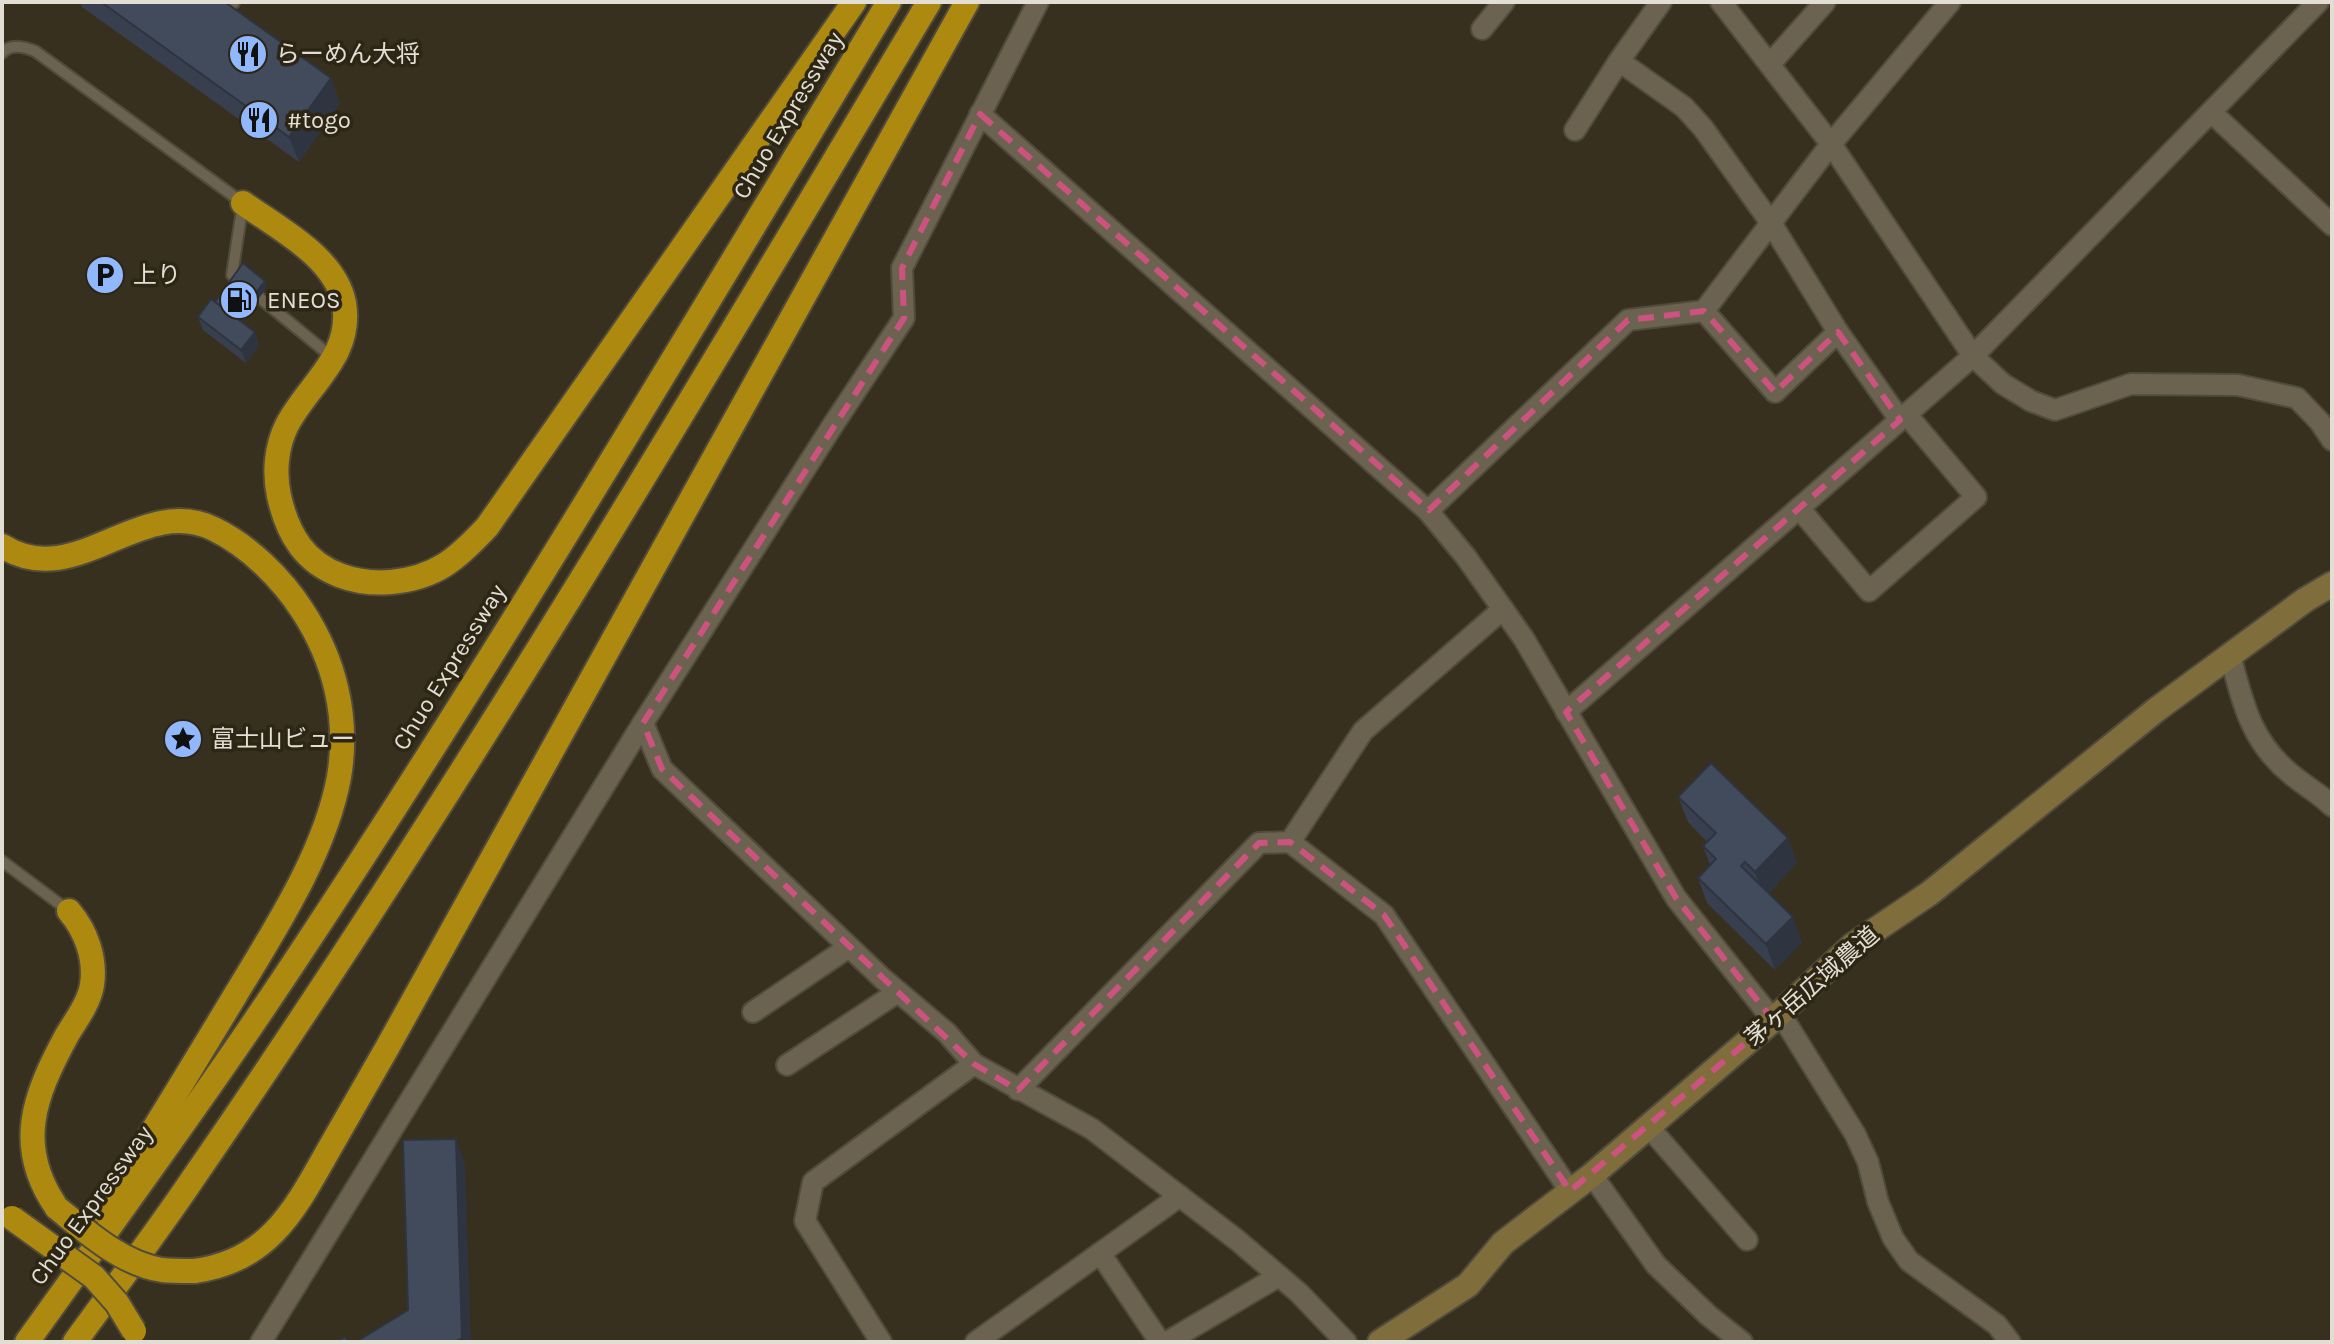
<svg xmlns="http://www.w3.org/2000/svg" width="2334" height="1344" viewBox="0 0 2334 1344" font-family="Karla,'Noto Sans JP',sans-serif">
<rect width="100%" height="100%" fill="#37301e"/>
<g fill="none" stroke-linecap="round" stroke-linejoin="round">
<g stroke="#514b3c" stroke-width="14">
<g id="lane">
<path d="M231,2l3,1"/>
<path d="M2,53c9,-10 22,-6 33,-2l208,152 -11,72 101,83"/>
<path d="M2,861l67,50"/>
</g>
</g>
<g stroke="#514b3c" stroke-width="24">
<g id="street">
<path d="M1721,2l110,142 142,212 30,28 28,17 24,9 76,-26 107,1 59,13 23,24 12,18"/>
<path d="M1482,29l22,-27"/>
<path d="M1619,61l65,46 19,21 68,95 67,109 62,88"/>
<path d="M1770,64l55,-62"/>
<path d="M2211,112l121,113"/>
<path d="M980,114l448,397 38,46 58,82 152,259 97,122"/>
<path d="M1575,130l44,-69 42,-59"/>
<path d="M1704,311l71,81 63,-60"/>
<path d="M1799,508l70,83 107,-94 -69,-82"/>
<path d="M1428,511l200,-191 76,-9 127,-167 119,-142"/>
<path d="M2230,655c13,49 21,87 62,120 13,11 28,19 40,31"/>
<path d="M1566,712l407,-356 345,-354"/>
<path d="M643,723l19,46 221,210 64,54 27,31 118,65 145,111 62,53 47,49"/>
<path d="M1290,842l73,-111 140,-122"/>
<path d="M753,1012l96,-65"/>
<path d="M1780,1013l75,121 13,28 10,40 15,36 16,23 88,64 13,17"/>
<path d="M787,1065l111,-73"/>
<path d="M1018,1090l241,-247 31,-1 94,73 186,276"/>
<path d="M1648,1126l99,114"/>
<path d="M1592,1175l64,90 53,51 33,26"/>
<path d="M1100,1253l60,89"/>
<path d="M261,1342l382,-619 190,-298 71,-107 -2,-50 136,-266"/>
<path d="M881,1342l-76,-121 8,-39 161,-118"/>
<path d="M976,1342l204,-146"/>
<path d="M1167,1342l112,-66"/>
</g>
</g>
<g stroke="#514b3c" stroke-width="28">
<path id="secondary" d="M1380,1342l88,-57 35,-42 89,-68 181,-155 80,-75 77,-52 226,-183 149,-110 27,-16"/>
</g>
<g stroke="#514b3c" stroke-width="28">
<g id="highway">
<path d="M243,203c36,26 92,54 101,100 9,53 -35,80 -57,122 -11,22 -13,48 -8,71 4,18 10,35 21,50 21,28 57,39 91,36 45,-4 66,-23 96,-55l367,-525"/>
<path d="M2,546c74,47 138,-53 212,-17 35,17 68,50 88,81 33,50 47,108 37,167 -14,76 -64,152 -103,217 -44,73 -88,145 -133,217"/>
<path d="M57,1208c-43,-62 -23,-112 10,-173 9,-15 22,-32 25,-50 4,-27 -6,-54 -23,-74"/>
<path d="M194,1271c78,-10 103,-66 138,-127 18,-32 37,-64 55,-96l580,-1046"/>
<path d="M27,1342c93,-130 188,-259 276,-393 205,-310 394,-630 586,-947"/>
<path d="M75,1342c39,-54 80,-107 117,-162 263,-381 500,-780 737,-1178"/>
</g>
</g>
<use href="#lane" stroke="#6b6350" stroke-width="10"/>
<use href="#street" stroke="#6b6350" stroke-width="20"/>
<use href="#secondary" stroke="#7f6e3c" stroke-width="24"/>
<use href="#highway" stroke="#ae890f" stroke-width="24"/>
<g stroke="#514b3c" stroke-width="28" stroke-linecap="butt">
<g id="highway-bridge">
<path d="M57,1208c30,24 65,56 105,62 10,1 21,1 32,1"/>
<path d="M12,1218l82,59 23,26 17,28"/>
</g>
</g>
<use href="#highway-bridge" stroke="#ae890f" stroke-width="24"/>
</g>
<g fill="#38404f">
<path d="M80,2h145l106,76 9,25 -41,59 -217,-155z"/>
<path d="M267,287l-26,35 14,10 4,13 -13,18 -43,-33 -5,-13 17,-15z"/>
<path d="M1678,797l110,41 9,25 -28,30 33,49 -27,28 -68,-67 -9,-25 12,-13 -7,-19 4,-4 -19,-20z"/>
</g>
<g fill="#2e3440">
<path d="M331,78l9,25 -41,59 -10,-25z"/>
<path d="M265,281l2,6 -30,41 -3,-7z"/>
<path d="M255,332l4,13 -13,18 -5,-13z"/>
<path d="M1788,838l9,25 -33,35 -9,-26z"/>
<path d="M1793,917l9,25 -27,28 -9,-26z"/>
<path d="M456,1139l9,25 6,178h-7l-2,-4z"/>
</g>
<g fill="#414b5c" stroke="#2e3440" stroke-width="2">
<path d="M101,2h124l106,76 -42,59z"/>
<path d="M243,263l22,18 -29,37 -21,-16z"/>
<path d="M211,299l44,33 -14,18 -43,-33z"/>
<path d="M1711,763l77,75 -33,34 -10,-10 -4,4 52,51 -27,27 -68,-66 18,-19 -13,-13 13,-13 -38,-36z"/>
<path d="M456,1139l6,199 -7,4h-99l52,-32 -5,-170z"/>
<path d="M345,1337l3,5h-11z"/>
</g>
<path fill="none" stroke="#cc537f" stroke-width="6" stroke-dasharray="16 10" stroke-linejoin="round" d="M980,114l449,396 199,-190 76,-9 71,81 63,-60 62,88 -334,292 110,186 97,122 -203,171 -186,-276 -94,-73 -31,1 -241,247 -44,-26 -312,-295 -19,-46 261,-405 -2,-50z"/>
<defs>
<g id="restaurant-disc" transform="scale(2)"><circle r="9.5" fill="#91b8fd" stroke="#2d2615"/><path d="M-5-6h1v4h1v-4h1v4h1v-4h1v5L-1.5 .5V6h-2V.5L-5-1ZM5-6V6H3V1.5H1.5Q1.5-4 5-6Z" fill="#111"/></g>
<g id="parking-disc" transform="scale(2)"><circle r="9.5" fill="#91b8fd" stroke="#2d2615"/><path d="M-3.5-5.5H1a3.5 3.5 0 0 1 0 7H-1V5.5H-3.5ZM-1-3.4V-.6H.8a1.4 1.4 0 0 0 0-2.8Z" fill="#111"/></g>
<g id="fuel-disc" transform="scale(2)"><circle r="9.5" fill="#91b8fd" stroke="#2d2615"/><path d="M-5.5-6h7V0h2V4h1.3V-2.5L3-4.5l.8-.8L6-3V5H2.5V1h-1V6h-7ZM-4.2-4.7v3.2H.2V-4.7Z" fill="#111"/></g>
<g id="sight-disc" transform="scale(2)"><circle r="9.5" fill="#91b8fd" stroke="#2d2615"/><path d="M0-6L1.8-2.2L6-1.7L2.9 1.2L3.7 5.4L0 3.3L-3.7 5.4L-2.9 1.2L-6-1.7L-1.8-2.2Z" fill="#111"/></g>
</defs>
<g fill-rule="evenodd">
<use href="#restaurant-disc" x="248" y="54"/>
<use href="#restaurant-disc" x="259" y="120"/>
<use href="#parking-disc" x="105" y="275"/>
<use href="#fuel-disc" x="239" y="300"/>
<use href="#sight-disc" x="183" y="739"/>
</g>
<g text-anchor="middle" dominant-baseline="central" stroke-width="7" stroke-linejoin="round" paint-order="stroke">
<g font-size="24" fill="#e2ded3" stroke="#2d2615" text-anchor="start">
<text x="276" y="54">らーめん大将</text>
<text x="287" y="120">#togo</text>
<text x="133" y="275">上り</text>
<text x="267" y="300">ENEOS</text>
<text x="211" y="739">富士山ビュー</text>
</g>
<g font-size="24" fill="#e2ded3" stroke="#2d2615">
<text transform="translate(788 115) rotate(-59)">Chuo Expressway</text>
<text transform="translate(449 667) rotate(-58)">Chuo Expressway</text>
<text transform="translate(1812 986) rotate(-41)">茅ヶ岳広域農道</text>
<text transform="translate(91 1205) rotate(-54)">Chuo Expressway</text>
</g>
</g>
<rect width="2334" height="1344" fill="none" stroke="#e2ded3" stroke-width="8"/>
</svg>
